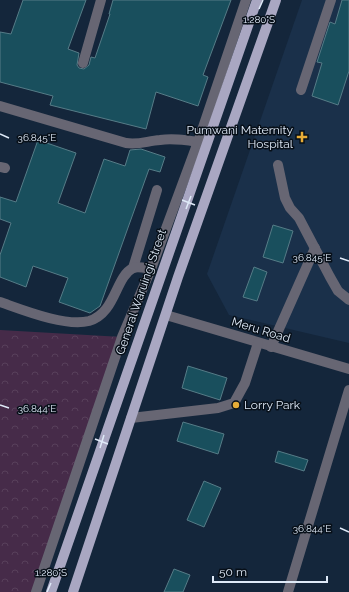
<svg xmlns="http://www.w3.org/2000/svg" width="349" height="592" viewBox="0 0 349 592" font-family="Raleway,sans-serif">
<defs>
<pattern id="park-crowns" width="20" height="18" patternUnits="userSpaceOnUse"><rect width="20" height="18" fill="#462b49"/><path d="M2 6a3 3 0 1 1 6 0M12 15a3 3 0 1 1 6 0" fill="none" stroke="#58405b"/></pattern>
</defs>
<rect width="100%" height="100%" fill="#14263b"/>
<path fill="#1a304a" d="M302,0h47v343l-120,-28 -22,-41z"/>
<path fill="url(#park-crowns)" d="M0,330l122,7 -89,255h-33z"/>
<g fill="#194f5d" stroke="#567c87">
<path d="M23,0h63l-18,49 11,4 -2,12 2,3 5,1 5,-4 2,-8 4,1 15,-44h-1l4,-14h118l-28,75 5,2 -10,29 -42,-14 -10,37 -96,-24 3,-9 -53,-14v-50l11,2z"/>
<path d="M342,0h7v71l-11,34 -26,-9 10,-33 -5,-1 13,-40 5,2z"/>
<path d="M38,140l38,13 -18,50 27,10 19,-54 21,7 5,-16 11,-1 24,8 -5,15 -11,-3 -49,137 -10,7 -31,-11 9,-24 -35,-12 -7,21 -26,-10v-22l11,-32 -11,-4v-22l16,5z"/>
<path d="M273,225l20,6 -10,32 -20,-6z"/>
<path d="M254,267l13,5 -10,29 -14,-4z"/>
<path d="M188,366l39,12 -7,22 -38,-12z"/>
<path d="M183,422l41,12 -6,20 -41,-13z"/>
<path d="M278,451l30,9 -4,11 -29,-9z"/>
<path d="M204,481l17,7 -17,39 -17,-7z"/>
<path d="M174,569l16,6 -7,17h-19z"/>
</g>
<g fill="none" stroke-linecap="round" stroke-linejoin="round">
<g stroke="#676673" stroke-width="10">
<path d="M83,63l18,-63"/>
<path d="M301,90l30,-90"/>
<path d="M0,106l126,37c13,2 21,-2 34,-3 13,-2 25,0 38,2"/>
<path d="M278,165l7,33 5,10 9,10 31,59 8,14 11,9"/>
<path d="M0,167l5,1"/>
<path d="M133,268l24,-78"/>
<path d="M0,302c23,8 65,25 89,19 27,-8 26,-44 44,-53 5,-2 12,0 18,1"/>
<path d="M166,315l183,54"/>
<path d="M271,347l44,-99"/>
<path d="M131,418l87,-10 16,-5 11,-20 13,-40"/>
<path d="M36,592l86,-255 29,-68 47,-127 48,-142"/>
<path d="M288,592l61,-202"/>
</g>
<g stroke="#a9a7c2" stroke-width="10">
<path d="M51,592l206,-592"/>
<path d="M73,592l105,-315 98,-277"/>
</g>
</g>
<path fill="none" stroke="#dfeaf8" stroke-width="1.5" d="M259,9l4,-9M0,134l9,4M182,200l13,5M186,209l5,-13M340,258l9,3M0,405l9,3M95,439l13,5M100,448l4,-13M340,528l9,4M47,592l4,-9"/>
<g fill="#e7ac37" stroke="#070f18" stroke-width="1.5">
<path d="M300 131h4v4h4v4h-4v4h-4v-4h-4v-4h4z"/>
<circle cx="236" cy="405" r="4"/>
</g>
<g text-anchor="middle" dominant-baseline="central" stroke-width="3" stroke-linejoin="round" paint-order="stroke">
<g font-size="12" fill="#dfeaf8" stroke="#070f18" text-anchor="end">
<text x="293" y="130">Pumwani Maternity<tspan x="293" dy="14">Hospital</tspan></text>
<text x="244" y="405" text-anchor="start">Lorry Park</text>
</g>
<g font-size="12" fill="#dfeaf8" stroke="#070f18">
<text transform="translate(141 292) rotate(-71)">General Waruingi Street</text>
<text transform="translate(261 330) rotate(17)">Meru Road</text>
</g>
</g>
<g font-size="10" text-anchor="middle" fill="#dfeaf8" stroke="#070f18" stroke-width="3" stroke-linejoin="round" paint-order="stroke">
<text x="259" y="23">1.280°S</text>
<text x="37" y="141">36.845°E</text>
<text x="312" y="261">36.845°E</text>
<text x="37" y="412">36.844°E</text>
<text x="312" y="532">36.844°E</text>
<text x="51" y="576">1.280°S</text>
</g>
<path d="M213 576v6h114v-6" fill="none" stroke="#dfeaf8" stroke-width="2"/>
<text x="219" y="576" font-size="12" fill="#dfeaf8" stroke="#070f18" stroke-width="3" paint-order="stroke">50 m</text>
</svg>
